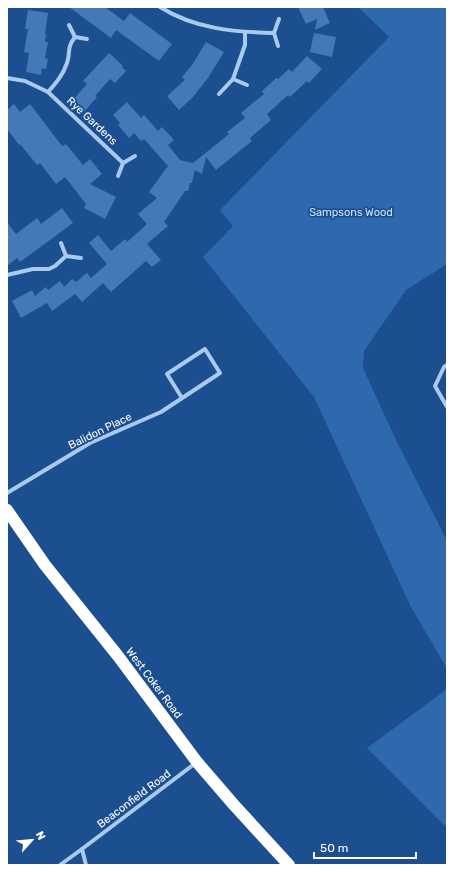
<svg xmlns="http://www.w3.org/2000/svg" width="454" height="872" viewBox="0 0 454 872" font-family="Rubik,sans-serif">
<rect width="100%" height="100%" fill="#1b4f8f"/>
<g fill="#2e69ad">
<path d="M358,7h89v257l-41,26 -42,61 -1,17 32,70 52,103v128l-37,-64 -96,-208 -111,-140 30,-31 -13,-16 169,-173z"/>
<path d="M447,689v139l-80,-80z"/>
</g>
<g fill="#4478b7">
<path d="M69,7h36l19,14 6,-8 42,31 -13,17 -43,-31 -5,8z"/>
<path d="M298,7h25l7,16 -15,7 2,-11 -11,5z"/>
<path d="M28,10l20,3 -3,21h1l-1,8h3l-3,16 3,1 -2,10 -4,-1 -1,7 -15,-3 3,-19 -5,-1 4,-23h-3z"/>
<path d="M314,33l22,4 -4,20 -22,-5z"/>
<path d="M206,42l18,10 -16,26 -16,20 -13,12 -12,-14 18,-16 -3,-3 10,-12z"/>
<path d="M109,53l14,13 -1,1 4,4 -11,12 -5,-4 -15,17 2,1 -14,16 -12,-11 16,-18 -4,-3z"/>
<path d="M307,56l15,13 -13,14 -2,-2 -17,16 -2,-2 -21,19 4,6 -21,18 2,3 -36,29 -10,-13 -4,17 -7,-4 -3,13h-2l-2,8h-3l-21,31 4,4 -21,18 14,16 -9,7 -6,-6 -35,31 -8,-9 -21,19 -7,-8 -23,17 -5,-8 -26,15 -9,-17 20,-11 3,6 11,-9 2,3 12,-9 4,6 8,-8 4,3 11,-9 4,5 16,-14 -18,-21 9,-8 13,16 14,-12 2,3 20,-18 -9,-10 19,-16 -8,-6 19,-26 -24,-27 -3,2 -7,-8 -5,5 -11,-13 2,-2 -7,-8 14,-13 14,16 3,-3 14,16 4,-4 12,13 -6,5 12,15 13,3 36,-29 -2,-2 18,-14 -4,-5 23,-19 -2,-3 14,-13 2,1 11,-10 3,3z"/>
<path d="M14,104l6,8 10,-8 32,42 4,-2 17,21 7,-6 12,15 -12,10 26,13 -11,22 -21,-11 2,-4 -21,-27 -9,7 -16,-21 -3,2 -17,-21 -1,1 -12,-16v-19z"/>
<path d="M62,208l11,15 -53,39 -3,-4 -10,8v-44l9,12 21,-16 4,6z"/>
</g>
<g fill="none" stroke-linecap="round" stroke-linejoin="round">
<g stroke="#a9c9ee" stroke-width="4">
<path d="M160,7c35,22 74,25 114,26l4,13"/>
<path d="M69,25l6,12"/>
<path d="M274,33l5,-14"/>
<path d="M7,78l18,3 23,11 75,71 -5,13"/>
<path d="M233,79l14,6"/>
<path d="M48,92c8,-9 15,-17 19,-29 4,-12 -1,-14 8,-26l12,2"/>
<path d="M219,94l14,-15 12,-34v-13"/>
<path d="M123,163l12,-7"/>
<path d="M61,243l5,13"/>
<path d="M7,275l26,-6h16l6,-3 11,-10 15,2"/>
<path d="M447,365l-3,2 -9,19 12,21"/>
<path d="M7,493l83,-50 71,-31 59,-39 -15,-24 -38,25 15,24"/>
<path d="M60,865l22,-16"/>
<path d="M86,865l-4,-16 115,-87"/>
</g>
<path stroke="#fff" stroke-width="12" d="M7,510l38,55 73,91 79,106 37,43 55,60"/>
</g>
<g text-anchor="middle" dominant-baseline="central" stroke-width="3.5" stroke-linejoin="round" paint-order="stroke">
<g font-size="11" fill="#fff" stroke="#1b4f8f">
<text transform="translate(92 121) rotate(43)">Rye Gardens</text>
<text transform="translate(100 431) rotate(-26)">Balidon Place</text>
<text transform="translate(154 683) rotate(53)">West Coker Road</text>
<text transform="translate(134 799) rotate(-37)">Beaconfield Road</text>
</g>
<g font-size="11" fill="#cfe3fa" stroke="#1b4f8f">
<text x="351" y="212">Sampsons Wood</text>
</g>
</g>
<rect width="454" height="872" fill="none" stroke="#ffffff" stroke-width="16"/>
<g transform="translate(32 840) rotate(63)" stroke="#1b4f8f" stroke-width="3" paint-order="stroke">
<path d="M0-3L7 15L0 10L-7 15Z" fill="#ffffff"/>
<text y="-6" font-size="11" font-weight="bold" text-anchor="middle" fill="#ffffff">N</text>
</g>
<path d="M314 852v6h102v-6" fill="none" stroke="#ffffff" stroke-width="2"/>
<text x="320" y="852" font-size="12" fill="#ffffff" stroke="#1b4f8f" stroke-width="3" paint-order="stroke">50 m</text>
</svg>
